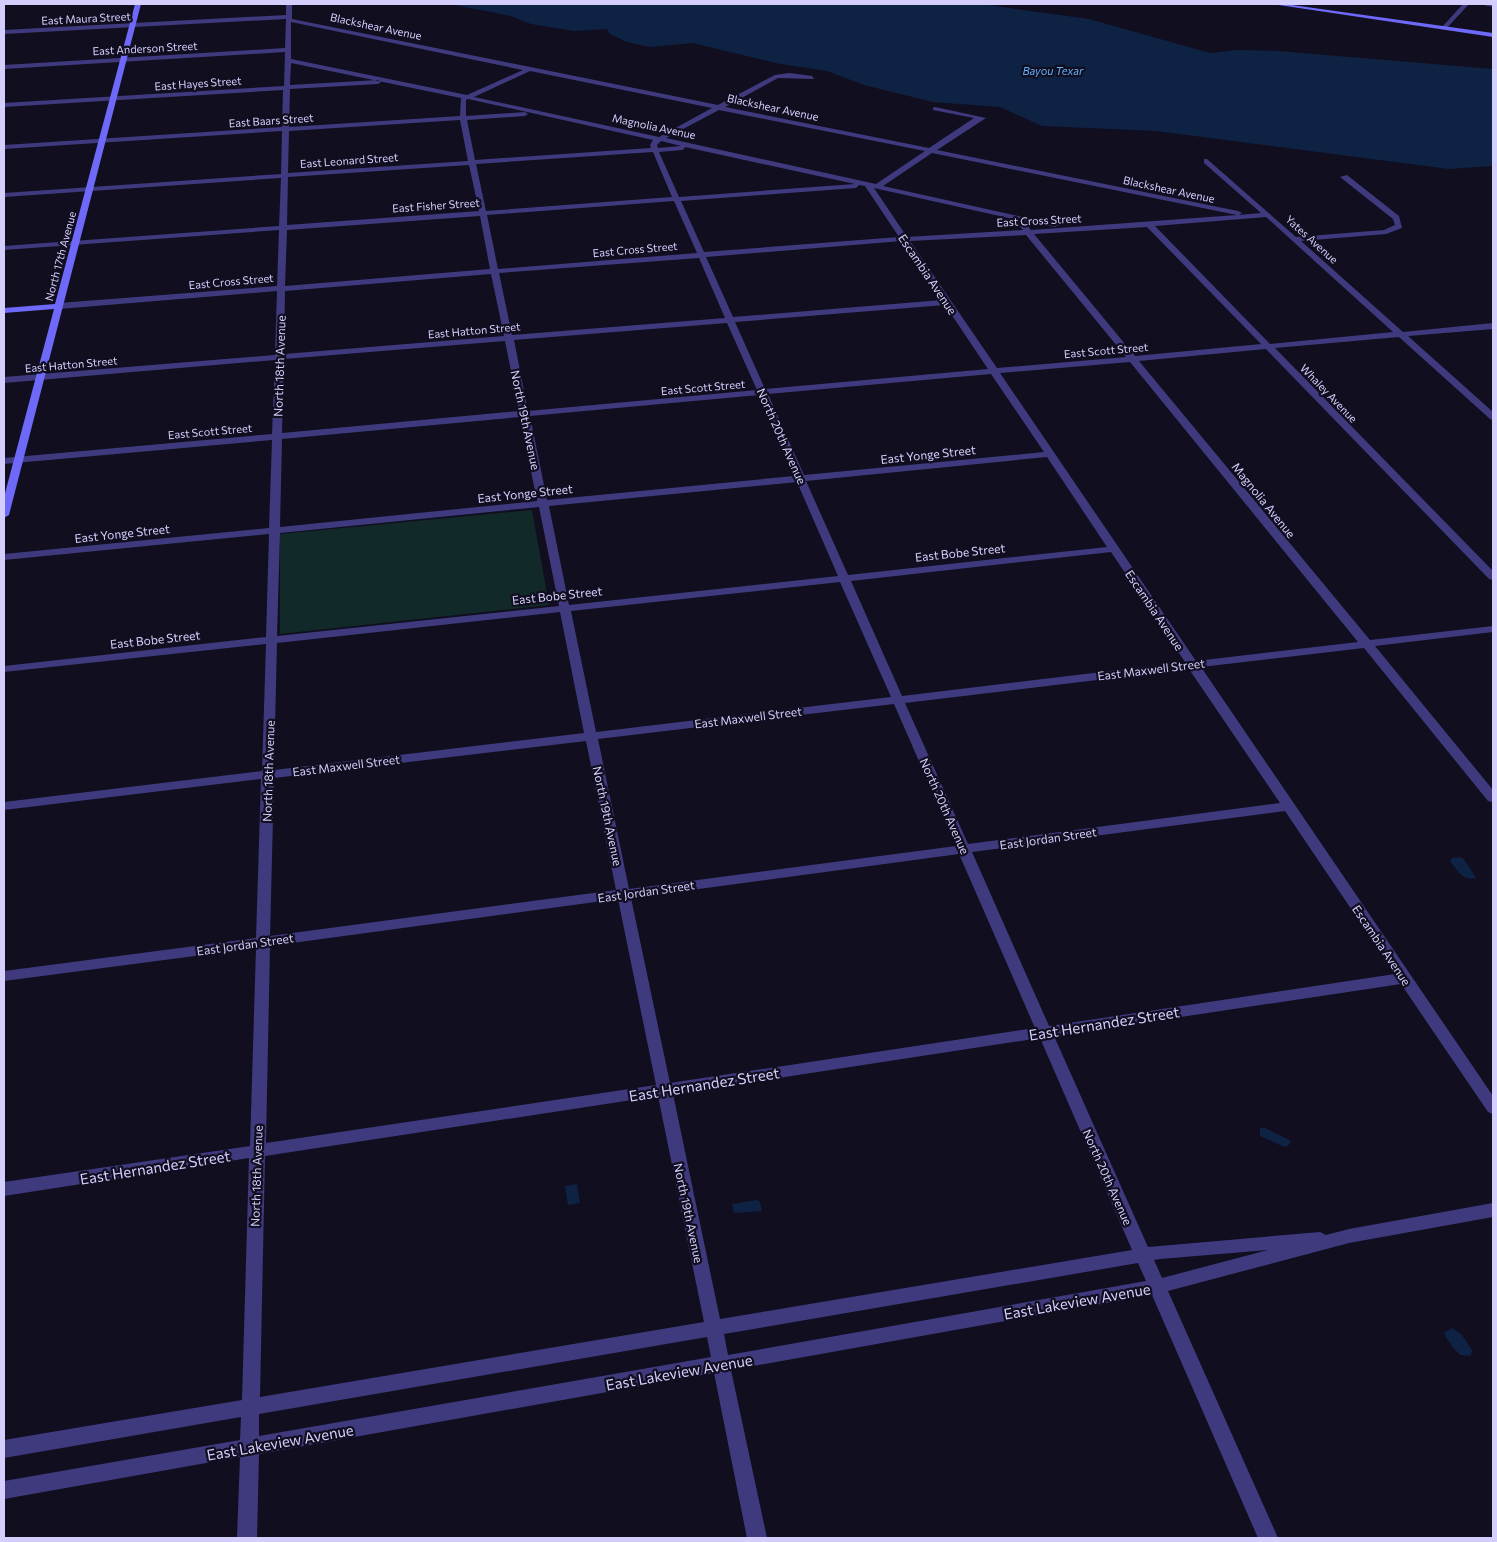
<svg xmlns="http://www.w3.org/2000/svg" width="1497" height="1542" viewBox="0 0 1497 1542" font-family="Commissioner,sans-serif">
<rect width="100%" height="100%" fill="#110e20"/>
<path fill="#112929" d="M532,510l17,95 -269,29v-100z"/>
<g fill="#0e2243">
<path d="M450,4h530l109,15 121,34 28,-3 40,1 215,18v97l-44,3 -293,-38 -114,-5 -42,-19 -67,-5 -69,-17 -37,-14 -47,-7 -87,-21 -43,4 -23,-5 -17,-8 -3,-5 -33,2 -43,-7 -20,-8z"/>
<path d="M1460,857l4,2 12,19c-14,3 -18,-7 -26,-17l2,-3z"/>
<path d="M1260,1128h5l26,13 -3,5 -4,1 -24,-11z"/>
<path d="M577,1184l3,19 -12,2 -3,-19z"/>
<path d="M757,1200l3,2 2,9 -28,2 -2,-9z"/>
<path d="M1452,1328l10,7 10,15 -1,6 -11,-1c-5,-5 -14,-16 -16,-22z"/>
</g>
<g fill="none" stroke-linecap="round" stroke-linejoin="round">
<g fill="#3e3a7d" fill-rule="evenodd">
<path d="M286,4h6v15l426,86 57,-30 14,-2 23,3 2,3 -36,-1 -53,29 204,41 45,-30 -41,-8v-2l2,-1 51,11 -49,32 301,61 4,2 -3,2 22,-2 -57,-50v-4h3l89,78 88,-7 11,-5 -2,-6 -53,-42 7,-2 52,41 3,12 -16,6 -85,7 102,91 90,-9v6l-85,7 85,76v8l-3,-1 -91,-82 -124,11 218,223v9l-4,-1 -223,-230 -127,12 231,279 123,-14v6l-118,14 118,144v12l-5,-1 -124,-153 -163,19 292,429v18l-5,-2 -87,-128 -347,52 94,211 172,-15 6,3 23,-6 144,-26v14l-144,26 -181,48 110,247h-20l-106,-243 -421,75 36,168h-20l-33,-165 -455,81 -2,84h-20l3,-81 -236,42v-18l236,-41 1,-23 -237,41v-18l238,-40 7,-242 -245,38v-14l246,-36 6,-198 -252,33v-10l252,-33 5,-159 -257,31v-8l258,-31 4,-127 -262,28v-6l262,-29 3,-103 -265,26v-6l265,-26 3,-88 -268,24v-6l268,-24 3,-74 -271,23v-6l271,-22 2,-64 -218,18 -4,-3 4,-3 218,-17 2,-56 -275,20v-4l275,-20 2,-48 -277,19v-4l277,-19 1,-43 -278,18v-4l278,-18 1,-37 -279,17v-4l280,-17 1,-34 -281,17v-4l281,-17 1,-29 -282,15v-4l282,-15zM291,22l232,48 -56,25 -176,-36zM291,63l170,35 -1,18 -171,11 1,-38 88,-5 3,-2 -3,-2 -88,5zM530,71l182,37 -53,29 -185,-40zM468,99l185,41 -3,5 1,3 -176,12 -8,-40 58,-4 3,-2 -3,-2 -59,4v-16zM719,110l206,41 -49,33 -210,-46zM460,120l8,41 -180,12 1,-42zM661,141l20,5 -23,2 -1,-3zM685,147l170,37 -176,13 -20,-45 23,-2 2,-1zM653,152l19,45 -186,14 -10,-47zM932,153l305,62 -206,15 -8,-9 32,6 4,-2 -176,-39zM469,165l10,46 -192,14 1,-48zM859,185l6,1 34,51 -195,15 -23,-51 175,-13zM874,188l139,31 10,11 -116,7zM674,201l23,52 -199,16 -11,-54zM480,216l10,53 -205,17 2,-56zM1266,217l127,115 -123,12 -115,-118zM1147,227l114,117 -126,12 -101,-122zM1026,235l100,122 -129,11 -87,-127zM902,241l40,59 -209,17 -27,-60zM699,258l26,60 -213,17 -13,-62zM491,274l13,62 -220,18 1,-63zM945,305l43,64 -223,20 -30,-67zM727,323l30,67 -229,21 -14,-71zM505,341l14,70 -237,22 2,-74zM1130,362l228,280 -162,19 -196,-288zM991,374l53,78 -240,23 -36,-81zM759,395l35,81 -247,24 -17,-84zM520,417l17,84 -257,26 2,-88zM1047,457l60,90 -259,28 -42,-94zM797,482l41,94 -269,29 -20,-99zM539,507l20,99 -282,30 3,-103zM1111,552l74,110 -283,34 -51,-115zM840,582l51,115 -295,35 -25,-121zM560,612l24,121 -310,37 3,-127zM1189,669l91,134 -312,41 -63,-141zM894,704l62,142 -327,43 -31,-150zM586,741l30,149 -346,46 4,-158zM1285,811l110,163 -346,52 -77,-174zM959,854l76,174 -365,55 -39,-185zM618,899l38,186 -390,58 4,-197zM1040,1038l92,212 -412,69 -47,-225zM658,1096l46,226 -444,75 5,-241zM1268,1250l-106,28 -8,-18 6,-1zM1138,1263l8,18 -418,74 -4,-21zM707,1337l4,20 -452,79v-22z"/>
<path d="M1463,4h6l-23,25h-4v-2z"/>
<path d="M1479,4h14v3z"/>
</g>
<g fill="#6f69f9" fill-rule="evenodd">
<path d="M135,4h6l-132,511 -5,3v-21l50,-188 -50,4v-5l51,-4z"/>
<path d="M1272,4h13l208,29v4z"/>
</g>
</g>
<g text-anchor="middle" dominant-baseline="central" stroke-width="4.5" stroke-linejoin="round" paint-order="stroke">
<g font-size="11" fill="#d4cefd" stroke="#110e20">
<text transform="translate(86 18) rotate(-3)">East Maura Street</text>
<text transform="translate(376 26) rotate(12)">Blackshear Avenue</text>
<text transform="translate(145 48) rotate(-3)">East Anderson Street</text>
<text transform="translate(198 83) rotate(-4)">East Hayes Street</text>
<text transform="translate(773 107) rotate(12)">Blackshear Avenue</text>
<text transform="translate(271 120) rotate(-4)">East Baars Street</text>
<text transform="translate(654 126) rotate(12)">Magnolia Avenue</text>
<text transform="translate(349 160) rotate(-4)">East Leonard Street</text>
<text transform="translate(1169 189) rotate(12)">Blackshear Avenue</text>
<text transform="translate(436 205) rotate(-4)">East Fisher Street</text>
<text transform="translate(1039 220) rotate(-3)">East Cross Street</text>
<text transform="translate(1312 239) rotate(42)">Yates Avenue</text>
<text transform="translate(635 249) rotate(-5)">East Cross Street</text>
<text transform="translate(60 256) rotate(-75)">North 17th Avenue</text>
<text transform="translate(231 281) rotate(-5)">East Cross Street</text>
<text transform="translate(474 330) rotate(-5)">East Hatton Street</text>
<text transform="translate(1106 350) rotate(-5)">East Scott Street</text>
<text transform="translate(71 364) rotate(-5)">East Hatton Street</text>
<text transform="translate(703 387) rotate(-5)">East Scott Street</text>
<text transform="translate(1329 393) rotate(46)">Whaley Avenue</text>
<text transform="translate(210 431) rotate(-5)">East Scott Street</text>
</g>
<g font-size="11" font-style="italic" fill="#60b0f9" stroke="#110e20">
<text x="1053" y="70">Bayou Texar</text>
</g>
<g font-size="12" fill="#d4cefd" stroke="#110e20">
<text transform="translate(928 274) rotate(56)">Escambia Avenue</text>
<text transform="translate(279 366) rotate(-88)">North 18th Avenue</text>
<text transform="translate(526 420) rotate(78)">North 19th Avenue</text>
<text transform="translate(782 436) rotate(66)">North 20th Avenue</text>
<text transform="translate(928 454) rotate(-6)">East Yonge Street</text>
<text transform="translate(525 493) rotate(-6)">East Yonge Street</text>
<text transform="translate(1264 500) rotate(51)">Magnolia Avenue</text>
<text transform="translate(122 533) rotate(-6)">East Yonge Street</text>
<text transform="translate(960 552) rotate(-6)">East Bobe Street</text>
<text transform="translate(557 595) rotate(-6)">East Bobe Street</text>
<text transform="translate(1155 610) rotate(56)">Escambia Avenue</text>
<text transform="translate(155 639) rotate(-6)">East Bobe Street</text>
<text transform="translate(1151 669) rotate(-7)">East Maxwell Street</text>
<text transform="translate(748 717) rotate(-7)">East Maxwell Street</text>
<text transform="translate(346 765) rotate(-7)">East Maxwell Street</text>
<text transform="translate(268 771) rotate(-88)">North 18th Avenue</text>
<text transform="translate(945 806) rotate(66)">North 20th Avenue</text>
<text transform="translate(608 816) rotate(78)">North 19th Avenue</text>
<text transform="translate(1048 838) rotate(-8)">East Jordan Street</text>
<text transform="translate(646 891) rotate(-8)">East Jordan Street</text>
<text transform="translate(245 944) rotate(-8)">East Jordan Street</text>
<text transform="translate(1382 945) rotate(56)">Escambia Avenue</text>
<text transform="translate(256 1176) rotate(-88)">North 18th Avenue</text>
<text transform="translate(1108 1177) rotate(66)">North 20th Avenue</text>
<text transform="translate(689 1213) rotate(78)">North 19th Avenue</text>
</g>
<g font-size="15" fill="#d4cefd" stroke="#110e20">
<text transform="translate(1104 1023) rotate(-9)">East Hernandez Street</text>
<text transform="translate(704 1084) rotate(-9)">East Hernandez Street</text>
<text transform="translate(155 1167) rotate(-9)">East Hernandez Street</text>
<text transform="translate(1077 1301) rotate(-10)">East Lakeview Avenue</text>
<text transform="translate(679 1372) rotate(-10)">East Lakeview Avenue</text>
<text transform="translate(280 1442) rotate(-10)">East Lakeview Avenue</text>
</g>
</g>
<rect width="1497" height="1542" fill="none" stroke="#d4cefd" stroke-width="10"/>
</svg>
